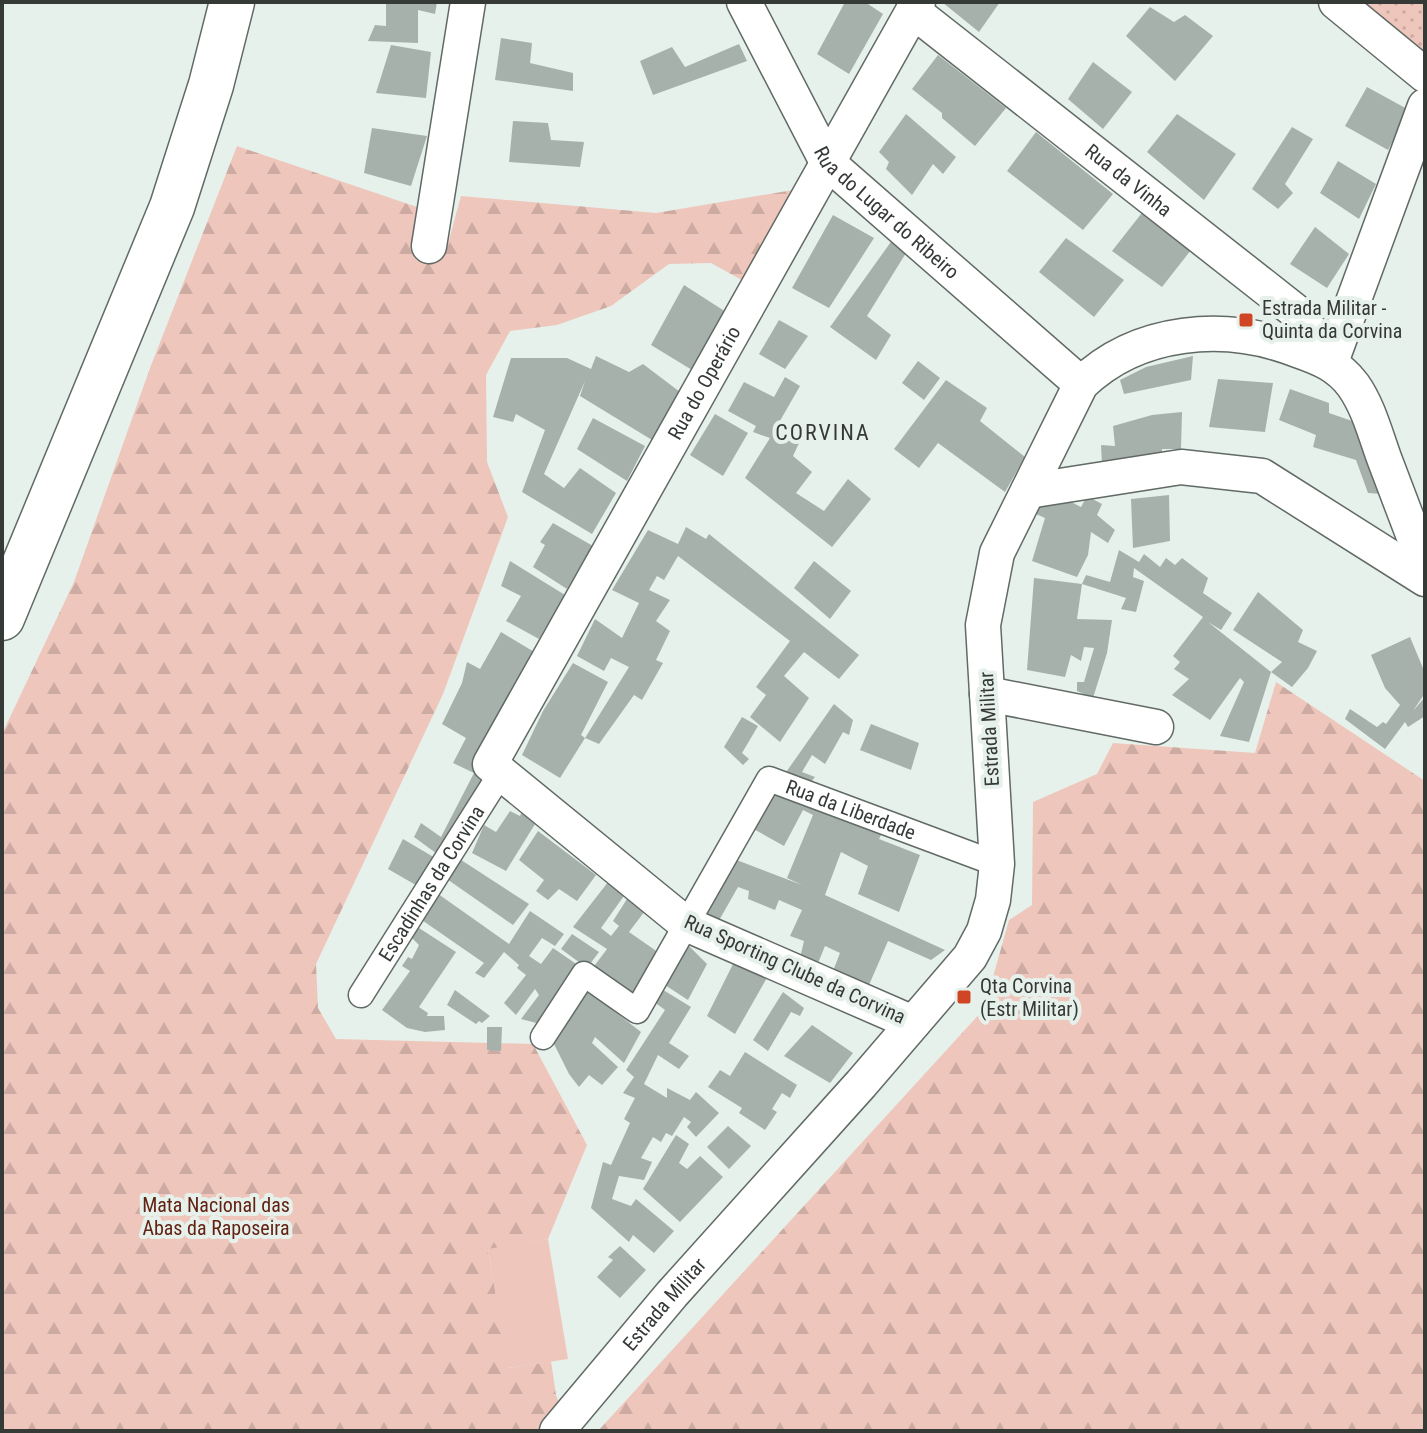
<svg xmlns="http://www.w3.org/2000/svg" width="1427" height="1433" viewBox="0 0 1427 1433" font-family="'Roboto Condensed',sans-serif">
<defs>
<pattern id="grass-dots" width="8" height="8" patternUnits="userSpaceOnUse" patternTransform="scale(2)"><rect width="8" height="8" fill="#eec6bc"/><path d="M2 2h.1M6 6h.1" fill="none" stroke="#cdaba2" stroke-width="1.8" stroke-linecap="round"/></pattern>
<pattern id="forest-firs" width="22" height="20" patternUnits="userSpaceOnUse" patternTransform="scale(2)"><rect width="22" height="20" fill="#eec6bc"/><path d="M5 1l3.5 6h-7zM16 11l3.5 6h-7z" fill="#cdaba2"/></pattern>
</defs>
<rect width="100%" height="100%" fill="#e7f1eb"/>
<path fill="url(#grass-dots)" d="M1362,2h63v49z"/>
<g fill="url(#forest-firs)">
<path d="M237,146l183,62 -7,43 32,4 16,-59 195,17 143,-24 -52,94 -36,-20 -42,1 -58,42 -54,19 -47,6 -24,44 1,87 21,55 -65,177 -127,270 2,44 18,31 197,5 54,101 -39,94 -60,11 21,118 42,-7 5,34 14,36h-568v-697l72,-152 76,-214z"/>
<path d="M1276,682l149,99v650h-827l386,-422 25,-89 23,-15 1,-103 64,-28 16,-31 142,10z"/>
</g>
<path fill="#eec6bc" d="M548,1239l20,120 -60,9 -20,-119z"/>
<g fill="#a7b1ab">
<path d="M386,2h51l-2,12 -17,-4v33l-50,-2 7,-16 11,1z"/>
<path d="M845,2h20l18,12 -34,60 -32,-20z"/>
<path d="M942,2h58l-21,30z"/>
<path d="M1150,7l24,15 11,-7 28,21 -38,45 -49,-45z"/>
<path d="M501,38l31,5 -2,20 43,10v18l-78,-11z"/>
<path d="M739,44l8,17 -94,34 -13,-34 32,-14 13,20z"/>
<path d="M391,45l40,7 -5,46 -50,-5z"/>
<path d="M938,55l68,53 -31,38 -33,-28v-5l-30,-24z"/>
<path d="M1093,62l39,30 -29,37 -35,-30z"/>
<path d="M1367,87l42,23 -21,40 -43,-24z"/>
<path d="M906,114l50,43 -13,17 -10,-10 -21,31 -26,-26 3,-7 -10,-10z"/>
<path d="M1177,114l59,40 -32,46 -57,-48z"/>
<path d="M513,121l35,2 3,17 33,2 -4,25 -71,-5z"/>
<path d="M1292,127l21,12 -28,45 8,9 -15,16 -26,-20z"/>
<path d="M372,128l55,8 -16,50 -47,-13z"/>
<path d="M1036,132l77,62 -30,36 -76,-59z"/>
<path d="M1338,161l38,23 -17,35 -39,-26z"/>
<path d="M1145,209l46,41 -29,37 -50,-36z"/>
<path d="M833,215l41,23 -45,70 -37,-20z"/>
<path d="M1315,227l34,27 -22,34 -37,-24z"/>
<path d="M1066,238l58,42 -30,37 -55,-45z"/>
<path d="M893,239l13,14 -39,63 24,19 -15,25 -46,-33z"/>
<path d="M684,285l42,27 -34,58 -41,-25z"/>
<path d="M779,320l29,16 -23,33 -26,-15z"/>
<path d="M596,356l33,16 14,-8 37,28 -28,48 -72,-44 5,-15 -41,93 20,14 16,-20 36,25 -24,41 -70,-42 23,-62 -29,-16 -3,8 -20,-5 18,-59h56l24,11z"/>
<path d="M1193,356l-2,24 -67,14 -4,-14 26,-13z"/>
<path d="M918,361l22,17 -16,22 -22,-17z"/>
<path d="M785,377l15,9 -23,40 22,17 -6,13 19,16 -16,21 28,18 24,-32 23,20 -39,48 -87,-69 25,-40 -17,-6 3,-6 -28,-15 16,-29 30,15z"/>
<path d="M1218,379l55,4 -8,49 -56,-5z"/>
<path d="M946,380l41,28 -7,13 45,36 -20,35 -67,-49 -19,25 -25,-19z"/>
<path d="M1290,389l39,14v10l29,10 24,71 -14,-1 -12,-33 -43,-13 3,-12 -37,-15z"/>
<path d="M1182,412l-1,37h-19v20l-60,-4 -1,-20 14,1 -2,-20 39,-11z"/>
<path d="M715,414l33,19 -25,43 -33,-21z"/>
<path d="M593,418l52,28 -18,35 -50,-32z"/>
<path d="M1072,495l-1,7 10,5 6,-11 15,8 -5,11 18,15 -7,13 -17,-11 -3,23 -11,22 -45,-16 13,-43 -9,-4 5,-11z"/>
<path d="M1169,495l1,46 -37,7 -2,-49z"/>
<path d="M553,523l40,23 -26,43 -34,-22 12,-22 -5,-3z"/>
<path d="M686,527l20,12 3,-5 150,121 -20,24 -35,-27 -20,24 25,22 -29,44 -30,-25 16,-22 -10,-8 34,-46 -112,-85 -14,24 -7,-4 -8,14 21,10 -14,21 14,10 -14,29 7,3 -21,37 -8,-5 -35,49 -14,-6 44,-71 -18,-9 -7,13 -27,-15 18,-37 27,19 17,-35 -27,-13 36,-60 30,14z"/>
<path d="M1119,550l20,12 5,-8 16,13 6,-9 9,7 7,-7 26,20 -5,15 29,20 -11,17 -13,-8 63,50 -22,70 -29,-6 24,-54 -4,-4 -30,42 -38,-25 17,-16 -15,-10 6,-7 -7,-6 30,-39 -69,-49 -1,9 11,4 -8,31 -15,-3 5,-11 -44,-14 -5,35 35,1 -5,33 -14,45 -16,-7v-9h7l10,-34 -10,-1 -3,14 -10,-6 -6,22 -38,-7 7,-92 48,6 4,-9 24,7z"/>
<path d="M510,561l55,34 -26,44 -33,-18 15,-25 -20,-10z"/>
<path d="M814,561l37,30 -21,28 -36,-31z"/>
<path d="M1258,592l45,38 -5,12 19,9 -9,17 -16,19 -21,-15 11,-10 -49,-32z"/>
<path d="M501,632l35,21 -45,128 -47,78 -30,-22 7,-14 20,14 33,-64 -21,-10 13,-25 -24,-14 20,-41 5,-21 13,7z"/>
<path d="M1410,637l15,36v20l-12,18 12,-14v19l-17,11 -3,-5 -20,27 -40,-30 5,-10 27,18 6,-5 3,2 14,-19 -15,-17 -14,-33z"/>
<path d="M573,663l35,19 -27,53 4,3 -25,40 -38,-23 21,-44z"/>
<path d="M834,704l19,16 -4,15 -6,-3 -18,32 -13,-9 -10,17 13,5 -9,11 -24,-10z"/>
<path d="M742,717l16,9 -16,27 7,6 -6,6 -19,-18z"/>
<path d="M871,724l48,19 -8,27 -51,-20z"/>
<path d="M777,787l107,42 -5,10 41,16 -21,57 -41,-18 10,-28 -27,-14 -16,43 120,55 -14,10 -43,-19 -19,44 -36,-14 7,-18 -15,-7 -9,22 -17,-6 5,-21 -14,-5 12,-26 -23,-10 -4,10 -27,-11 1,-8 -11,-4 -21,37 -16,-10 33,-55 68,26 -15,-7 26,-63 -10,-5 -19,36 -34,-19z"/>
<path d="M524,807l16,9 -34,55 -34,-18 12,-28 12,7 14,-21 10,5z"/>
<path d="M538,831l58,44 -19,26 -18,-12 -11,11 -12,-9 8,-11 -25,-20z"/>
<path d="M403,839l39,23 -21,26 -33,-19z"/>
<path d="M455,856l74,48 -16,21 -69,-48z"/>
<path d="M612,877l14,16 -25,35 10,8 8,-10 -6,-5 19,-30 16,16 -19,25 36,25 -27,43 -46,-31 15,-20 -34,-22z"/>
<path d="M434,891l75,53 21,-33 34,23 -9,12 -13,-8 -13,18 12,8 12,-16 32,22 -41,55 -23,-6 18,-24 -4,-6 -19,26 -12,-12 22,-28 -9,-7 2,-3 -15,-13 -20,26 -9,-5 9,-10 -68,-47z"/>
<path d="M419,928l37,24 -37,55 9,6 -1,3h17l1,14 -20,2 -18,-4 -25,-18 28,-39 -8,-5 6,-9 4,2 7,-14 -7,-7z"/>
<path d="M572,934l27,18 -12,16 -26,-19z"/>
<path d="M687,944l20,20 -19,36 -23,-15z"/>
<path d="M736,958l32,18 -33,58 -28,-18z"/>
<path d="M587,979l32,23 -5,9 27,21 -17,31 -29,-26 -3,6 26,24 -16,18 -13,-10 -10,12 -10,-13 -18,-36z"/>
<path d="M660,988l31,19 -22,36 20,13 -10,13 -21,-14 -14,29 23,14v-10l23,12 6,-8 23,21 -23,24 -9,-10 4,-5 -7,-5 -12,19 -6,-3 -5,9 -8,-5 -12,21 11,4 -8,18 -25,-4 -7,23 19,7 5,-7 38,32 -20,22 -21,-18 -4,7 -38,-34 12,-46 8,3 19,-42 -6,-4 11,-21 -12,-5 11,-16 -8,-7 39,-60 -12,-9z"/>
<path d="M455,990l35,26 -8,7 -3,-2 -3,3 -29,-19z"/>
<path d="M783,992l21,16 -4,8 -9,-4 -23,39 -15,-11z"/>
<path d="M812,1025l41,28 -23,30 -46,-27z"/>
<path d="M487,1027h15l-1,24 -14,-1z"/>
<path d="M745,1052l52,33 -7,13 -8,-5 -10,16 5,3 -12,18 -26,-17 3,-5 -34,-21 12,-17 10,6z"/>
<path d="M728,1126l23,20 -22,23 -22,-22z"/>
<path d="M676,1135l13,9 -10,19 8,6 13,-13 23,21 -43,45 -37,-33z"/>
<path d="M620,1246l26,24 -26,28 -23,-21 16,-17 -5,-3z"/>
</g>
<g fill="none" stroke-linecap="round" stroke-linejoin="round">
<g stroke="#616a64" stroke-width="27">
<g id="pedestrian">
<path id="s1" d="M361,995l140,-222"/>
<path id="s2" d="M543,1037l41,-63 53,37 132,-232 228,85"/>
</g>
</g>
<g stroke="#616a64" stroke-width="37">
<g id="minor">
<path id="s3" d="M744,2l83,160 254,222"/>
<path d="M1336,2l89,73"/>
<path id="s4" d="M913,11l386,303 32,48"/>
<path d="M429,246l39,-244"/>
<path d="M1331,362l94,-256"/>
<path d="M1028,491l153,-24 81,9 163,103"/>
<path d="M987,694l169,33"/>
<path id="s5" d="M913,1023l-227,-99 -196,-160 428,-762"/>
<path id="s6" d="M557,1431l115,-137 189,-210 109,-127 14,-26 9,-31 4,-36 -14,-239 14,-72 84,-169c57,-55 144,-62 216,-34 23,8 41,15 56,35 15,21 22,48 31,73 14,36 27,72 41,108"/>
</g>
</g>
<g stroke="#616a64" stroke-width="47">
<path id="secondary" d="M2,618l170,-411 39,-122 21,-83"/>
</g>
<use href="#pedestrian" stroke="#fff" stroke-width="24"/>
<use href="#minor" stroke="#fff" stroke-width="34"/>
<use href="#secondary" stroke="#fff" stroke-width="44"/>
</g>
<g fill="#d04625" stroke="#e7f1eb" stroke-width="3">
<rect x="1238" y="312" width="16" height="16" rx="4"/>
<rect x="956" y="989" width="16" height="16" rx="4"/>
</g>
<g text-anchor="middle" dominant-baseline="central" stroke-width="8" stroke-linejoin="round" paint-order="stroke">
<g font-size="20" fill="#363a37" stroke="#e7f1eb">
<text stroke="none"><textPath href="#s4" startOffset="274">Rua da Vinha</textPath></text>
<text stroke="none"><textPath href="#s3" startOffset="258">Rua do Lugar do Ribeiro</textPath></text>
<text stroke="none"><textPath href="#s5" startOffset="938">Rua do Operário</textPath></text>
<text transform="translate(989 729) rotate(-93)">Estrada Militar</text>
<text stroke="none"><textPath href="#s2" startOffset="494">Rua da Liberdade</textPath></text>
<text stroke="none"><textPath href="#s1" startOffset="132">Escadinhas da Corvina</textPath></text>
<text transform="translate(795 969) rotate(24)">Rua Sporting Clube da Corvina</text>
<text stroke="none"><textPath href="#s6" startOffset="166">Estrada Militar</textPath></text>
</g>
<g font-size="20" fill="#363a37" stroke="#e7f1eb" text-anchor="start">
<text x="1262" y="308">Estrada Militar -<tspan x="1262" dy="23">Quinta da Corvina</tspan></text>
<text x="980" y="986">Qta Corvina<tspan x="980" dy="23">(Estr Militar)</tspan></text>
</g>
<g font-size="20" fill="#622112" stroke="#e7f1eb">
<text x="216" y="1205">Mata Nacional das<tspan x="216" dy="23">Abas da Raposeira</tspan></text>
</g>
<g font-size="22" letter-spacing="2" fill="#363a37" stroke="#e7f1eb">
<text x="823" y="432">CORVINA</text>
</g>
</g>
<rect width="1427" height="1433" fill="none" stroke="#363a37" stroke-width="8"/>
</svg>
